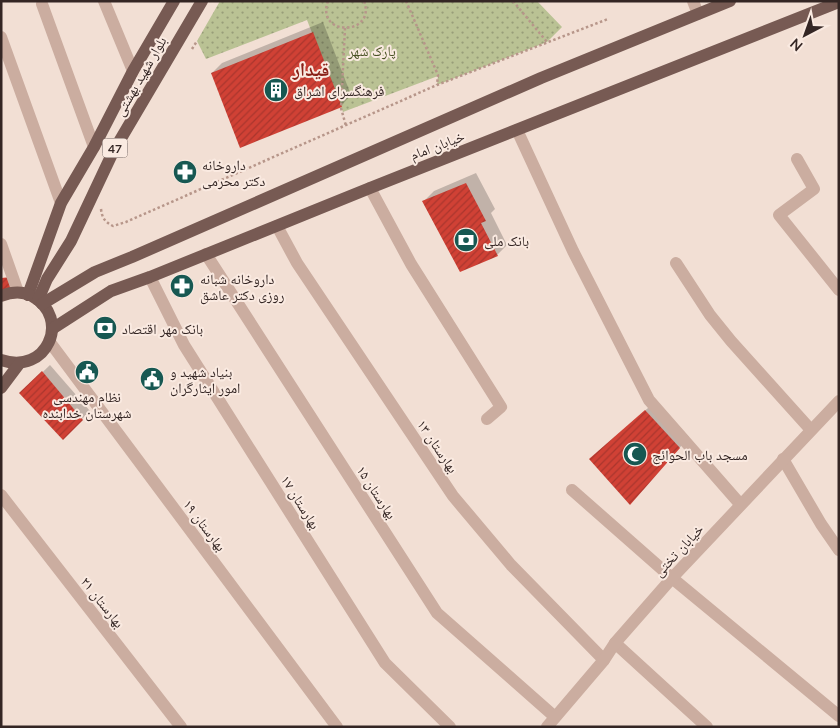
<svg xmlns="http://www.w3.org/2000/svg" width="840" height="728" viewBox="0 0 840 728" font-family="Lato,'Noto Naskh Arabic',sans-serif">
<defs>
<pattern id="park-dots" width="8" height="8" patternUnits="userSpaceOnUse" patternTransform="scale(1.25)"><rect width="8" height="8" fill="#bac294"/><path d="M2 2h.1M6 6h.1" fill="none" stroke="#989d79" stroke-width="1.8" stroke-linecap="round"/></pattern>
<pattern id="building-hatch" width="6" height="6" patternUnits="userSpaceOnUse" patternTransform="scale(1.25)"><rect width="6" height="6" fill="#d04135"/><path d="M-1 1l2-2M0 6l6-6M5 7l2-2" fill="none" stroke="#aa362d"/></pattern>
</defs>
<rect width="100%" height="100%" fill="#f2dfd4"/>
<path fill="url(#park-dots)" d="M220,1h317l25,26 -15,15 -110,43 1,-9 -95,36 -36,-92 -101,39 -9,-18z"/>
<g fill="#0003">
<path d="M323,22l28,73 -10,11 -129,-33 10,-10z"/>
<path d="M476,173l19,36 -4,4 16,32 -10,10 -73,-54 10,-10z"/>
<path d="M50,365l40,46 -27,27 -42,-45z"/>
<path d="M656,401l33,36 -49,56 -39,-44z"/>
</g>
<g fill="url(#building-hatch)">
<path d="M313,32l29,75 -102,41 -29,-75z"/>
<path d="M466,183l20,38 -5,2 17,33 -38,16 -38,-71z"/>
<path d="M12,277v12l-11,3v-14z"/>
<path d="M42,371l41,49 -20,20 -44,-47z"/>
<path d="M645,410l35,38 -50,57 -41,-46z"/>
</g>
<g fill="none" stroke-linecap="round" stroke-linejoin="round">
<g stroke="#b7968a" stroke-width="2.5" stroke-dasharray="2.5 2.5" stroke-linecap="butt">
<path d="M328,1c-13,36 49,35 36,0"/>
<path d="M406,1l32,74 -1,10"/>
<path d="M513,1l34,41"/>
<path d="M345,28l-4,80 5,18"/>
<path d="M192,49l5,-8"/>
<path d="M101,209c1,9 4,13 12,17l13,-4 311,-137 171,-66"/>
</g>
<g stroke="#cbada0" stroke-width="12">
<path d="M104,1l29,70"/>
<path d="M693,1l5,13"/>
<path d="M42,4l52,143"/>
<path d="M1,37l60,166"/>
<path d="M517,130l56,121 76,149 91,104"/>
<path d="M797,159l17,30 -35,26 60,75"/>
<path d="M370,188l41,76 90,143 -14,12"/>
<path d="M277,226l20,37 156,233 58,69 93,95"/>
<path d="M1,244l17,48"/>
<path d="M206,254l231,359 118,104"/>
<path d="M676,263l34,52 21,26 80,89"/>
<path d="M150,277l34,68 201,318 65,64"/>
<path d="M49,341l288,386"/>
<path d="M783,459l38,65 18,26"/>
<path d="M572,490l100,88 167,138"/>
<path d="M1,495l180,232"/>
<path d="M615,643l92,84"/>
<path d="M547,727l57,-67 11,-17 57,-65 167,-177"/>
</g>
<g stroke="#775a53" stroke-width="12">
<path d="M28,295l33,-92 33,-56 39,-76 41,-70"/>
<path d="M1,296c10,-4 21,-5 31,0 40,22 15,80 -31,64"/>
<path d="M38,300l9,-21 24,-38 42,-89 89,-151"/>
<path d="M42,304l53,-32 37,-15 409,-179 189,-77"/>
<path d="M52,329l59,-38 39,-14 220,-89 469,-186"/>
<path d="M1,388l18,-24"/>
</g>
</g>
<defs>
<g id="building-disc" transform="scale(1.25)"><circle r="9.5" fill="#175852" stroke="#faeae1"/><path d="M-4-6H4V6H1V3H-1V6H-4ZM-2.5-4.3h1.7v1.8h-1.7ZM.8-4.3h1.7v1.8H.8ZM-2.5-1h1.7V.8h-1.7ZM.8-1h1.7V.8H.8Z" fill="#fff"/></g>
<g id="pharmacy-disc" transform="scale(1.25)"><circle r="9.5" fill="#175852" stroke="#faeae1"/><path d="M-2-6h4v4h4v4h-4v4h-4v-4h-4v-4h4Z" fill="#fff"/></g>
<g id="bank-disc" transform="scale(1.25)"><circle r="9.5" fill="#175852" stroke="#faeae1"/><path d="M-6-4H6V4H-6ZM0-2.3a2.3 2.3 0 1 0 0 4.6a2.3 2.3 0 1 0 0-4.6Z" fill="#fff"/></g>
<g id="civic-disc" transform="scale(1.25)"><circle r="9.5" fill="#175852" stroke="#faeae1"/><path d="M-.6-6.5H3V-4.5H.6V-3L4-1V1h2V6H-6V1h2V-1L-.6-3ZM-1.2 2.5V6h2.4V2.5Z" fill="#fff"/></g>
<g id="mosque-disc" transform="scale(1.25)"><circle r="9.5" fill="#175852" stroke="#faeae1"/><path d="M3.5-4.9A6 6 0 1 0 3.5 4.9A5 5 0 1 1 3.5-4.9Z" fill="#fff"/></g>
</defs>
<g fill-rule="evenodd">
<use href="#building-disc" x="276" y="90"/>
<use href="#pharmacy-disc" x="185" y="172"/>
<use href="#bank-disc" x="466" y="240"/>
<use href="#pharmacy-disc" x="182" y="286"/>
<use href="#bank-disc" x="105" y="328"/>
<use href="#civic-disc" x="87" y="372"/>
<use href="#civic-disc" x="152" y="379"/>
<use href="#mosque-disc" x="635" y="454"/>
</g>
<g text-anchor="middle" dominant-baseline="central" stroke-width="4" stroke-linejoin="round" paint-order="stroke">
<rect fill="#faeae1" stroke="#6f615d" stroke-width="1" x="102.5" y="138.5" width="25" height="19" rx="4"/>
<g font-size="12" font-weight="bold" fill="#342624">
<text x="115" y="148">47</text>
</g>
<g font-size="14" fill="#4b5426" stroke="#faeae1">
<text x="372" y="50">پارک شهر</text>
</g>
<g font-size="14" fill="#342624" stroke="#faeae1">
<text transform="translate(140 76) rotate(-60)">بلوار شهید بهشتی</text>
<text transform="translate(437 145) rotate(-21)">خیابان امام</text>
<text transform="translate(438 446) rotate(56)">بهارستان ۱۳</text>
<text transform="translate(377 492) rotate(57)">بهارستان ۱۵</text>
<text transform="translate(301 502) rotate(58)">بهارستان ۱۷</text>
<text transform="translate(205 525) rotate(53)">بهارستان ۱۹</text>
<text transform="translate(678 550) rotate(-47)">خیابان تختی</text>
<text transform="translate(103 602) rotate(52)">بهارستان ۲۱</text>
</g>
<g font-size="14" fill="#342624" stroke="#faeae1" text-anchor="start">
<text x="294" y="90">فرهنگسرای اشراق</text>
<text x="202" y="164">داروخانه<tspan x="202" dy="16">دکتر محرمی</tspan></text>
<text x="484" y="240">بانک ملی</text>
<text x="200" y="278">داروخانه شبانه<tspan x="200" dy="16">روزی دکتر عاشق</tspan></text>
<text x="122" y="328">بانک مهر اقتصاد</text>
<text x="170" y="371">بنیاد شهید و<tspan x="170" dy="16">امور ایثارگران</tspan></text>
<text x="87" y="396" text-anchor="middle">نظام مهندسی<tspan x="87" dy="16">شهرستان خدابنده</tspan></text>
<text x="652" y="454">مسجد باب الحوائج</text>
</g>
<g font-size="19" font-weight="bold" fill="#892017" stroke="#faeae1">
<text x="311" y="68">قیدار</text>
</g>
</g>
<rect width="840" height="728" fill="none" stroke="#342624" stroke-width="5"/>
<g transform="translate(805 35) rotate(221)" stroke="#faeae1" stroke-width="4" paint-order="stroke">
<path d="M0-4L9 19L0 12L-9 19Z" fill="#342624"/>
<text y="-8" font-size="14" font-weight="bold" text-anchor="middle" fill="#342624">N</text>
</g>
</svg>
